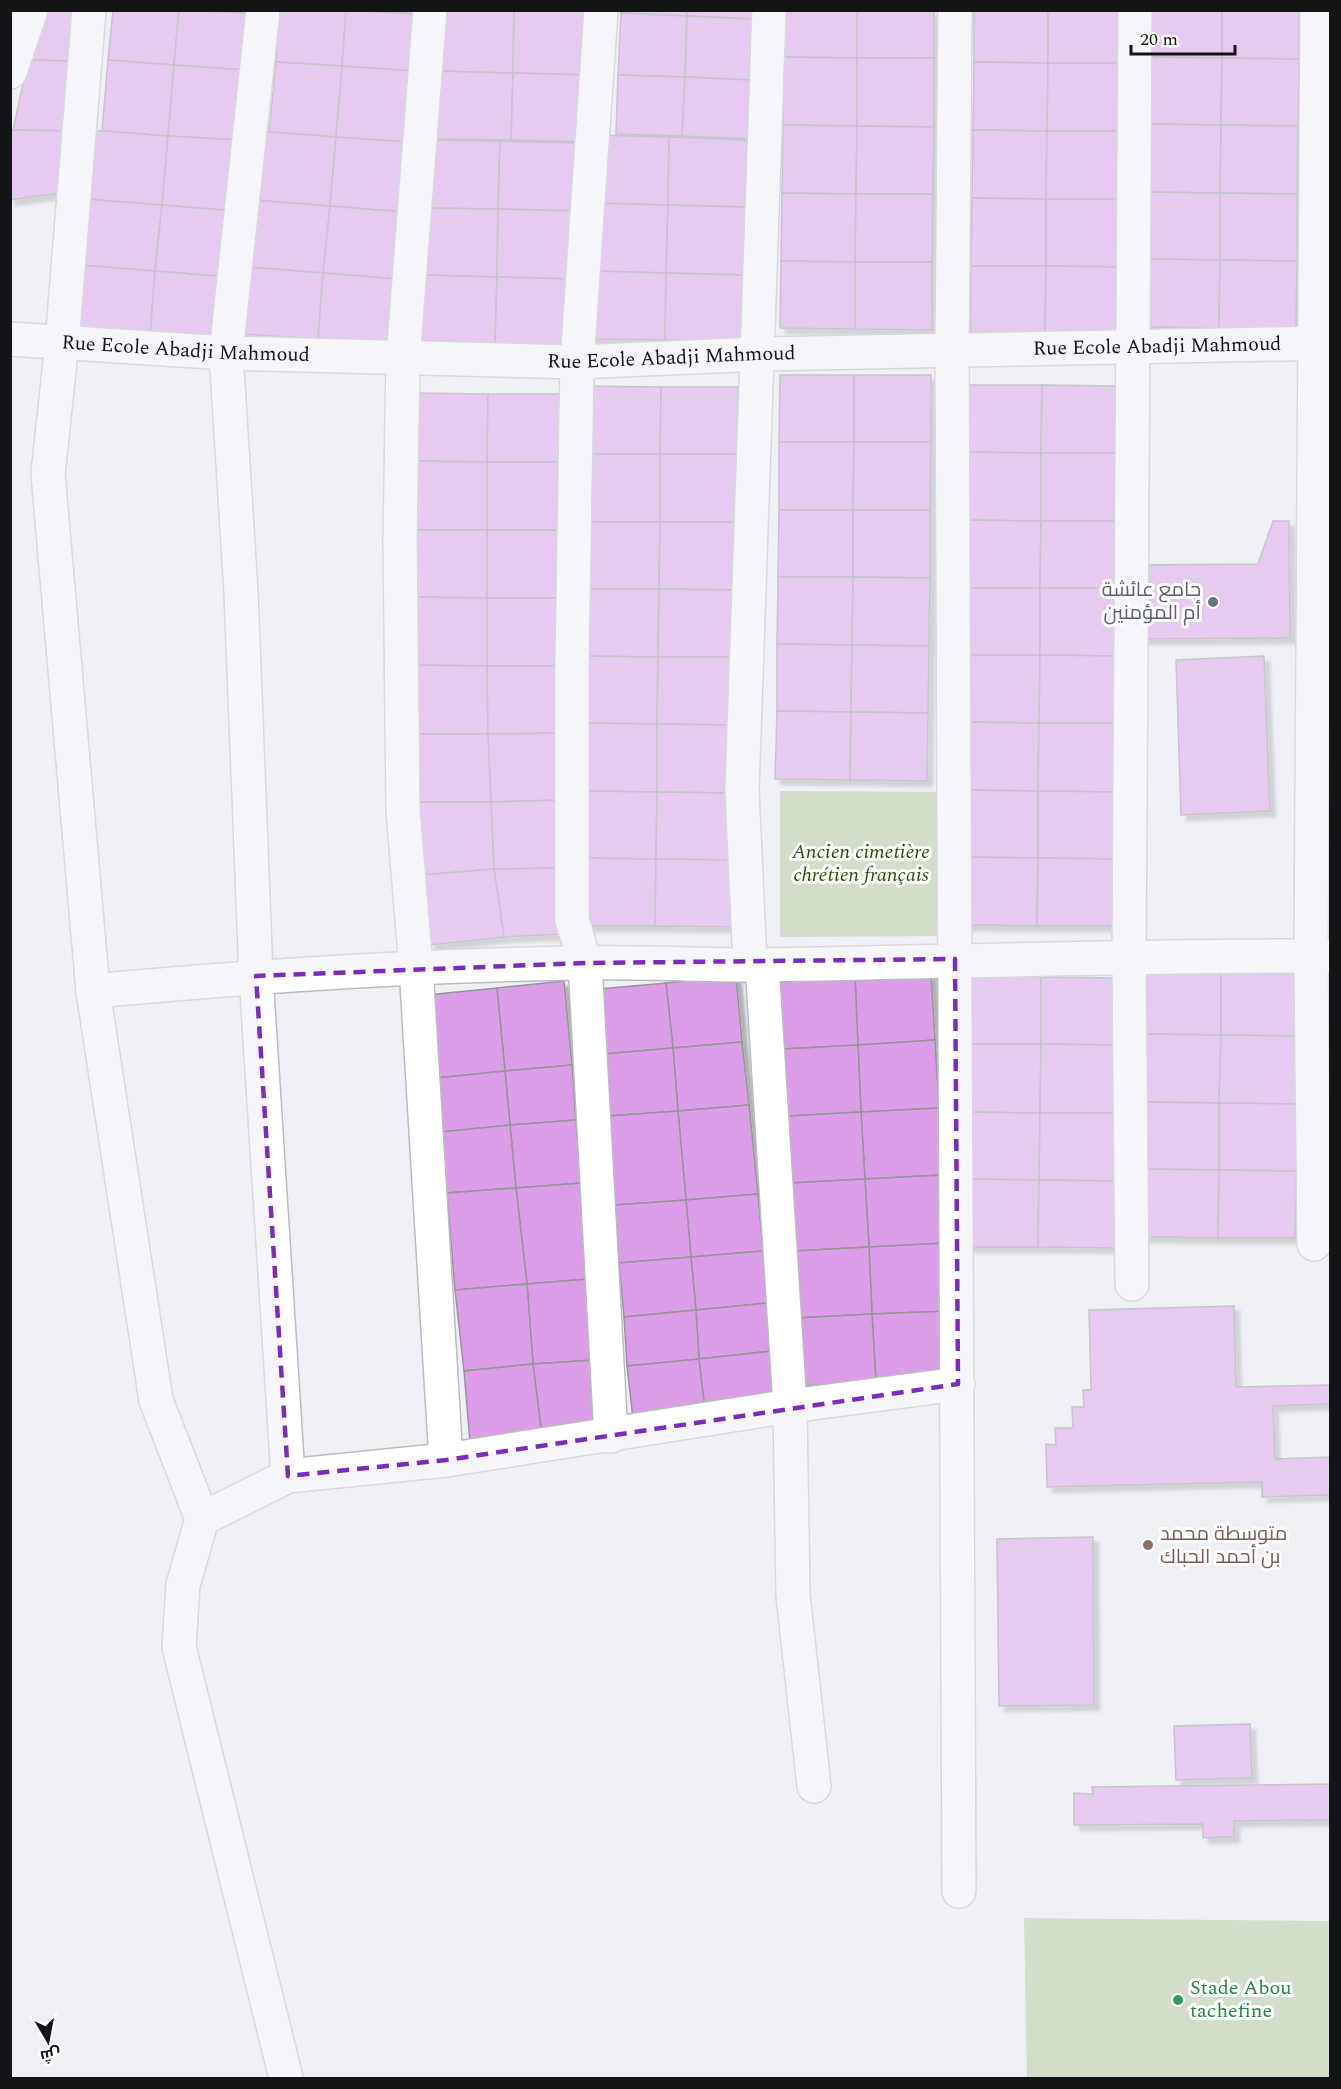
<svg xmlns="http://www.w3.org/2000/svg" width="1341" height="2089" viewBox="0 0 1341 2089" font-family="Spectral,Cairo,serif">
<defs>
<filter id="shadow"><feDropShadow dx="5.5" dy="5.5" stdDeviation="1.5" flood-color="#0004"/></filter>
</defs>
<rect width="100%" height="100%" fill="#efeff6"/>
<g fill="#afc894">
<path d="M780,791l163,1 -1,144 -162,1z"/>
<path d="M1024,1918l306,3v157h-303z"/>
</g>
<g fill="#dc9de8" stroke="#979397" stroke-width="1.5" filter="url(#shadow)">
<path d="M45,10h28l1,51 -46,-1z"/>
<path d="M113,10h66l-5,55 -66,-5z"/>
<path d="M179,10l70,3 -4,57 -71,-5z"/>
<path d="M279,10h67l-4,56 -66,-4z"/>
<path d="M346,10l71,4 -4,57 -71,-5z"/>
<path d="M359,10h58v4z"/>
<path d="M440,10h74l-1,63 -75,-2z"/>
<path d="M514,10h77l-1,65 -77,-2z"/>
<path d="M621,10h66v6l-66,-3z"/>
<path d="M687,10h66l-1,9 -65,-3z"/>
<path d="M783,10h74v48l-74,-1z"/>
<rect x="857" y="10" width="77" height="48"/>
<path d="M974,10h74v53l-74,-1z"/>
<rect x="1048" y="10" width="77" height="53"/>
<path d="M1148,10h74v48l-75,-1z"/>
<path d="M1222,10h77v49l-77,-1z"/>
<path d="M621,13l66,3 -2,61 -67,-2z"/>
<path d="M687,16l65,3 -2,61 -65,-3z"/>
<path d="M783,57l74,1v68l-74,-1z"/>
<path d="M1147,57l75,1 -1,67 -74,-1z"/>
<path d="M857,58h77v69l-77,-1z"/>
<path d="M1222,58l77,1 -1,67 -77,-1z"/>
<path d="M28,60l46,1 -1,70 -60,-1z"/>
<path d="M108,60l66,5 -6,71 -66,-5z"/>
<path d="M276,62l66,4 -6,71 -67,-5z"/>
<path d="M974,62l74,1 -1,68 -74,-1z"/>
<path d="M1048,63h77l-1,68h-77z"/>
<path d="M174,65l71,5 -5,70 -72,-4z"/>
<path d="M342,66l71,5 -5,71 -72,-5z"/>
<path d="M438,71l75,2 -2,67 -75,-1z"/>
<path d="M513,73l77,2 -2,67 -77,-2z"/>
<path d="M618,75l67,2 -3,59 -66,-2z"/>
<path d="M685,77l65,3 -2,59 -66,-3z"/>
<path d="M1147,124l74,1 -1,68 -74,-1z"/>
<path d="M783,125l74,1 -1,68 -74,-1z"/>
<path d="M1221,125l77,1 -1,68 -77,-1z"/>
<path d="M857,126l77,1 -1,67h-77z"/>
<path d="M13,130l60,1 -6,61 -57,8v-61z"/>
<path d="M91,130l77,6 -6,69 -77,-6z"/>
<path d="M973,130l74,1 -1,68 -74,-1z"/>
<path d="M259,131l77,6 -6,69 -77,-6z"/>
<path d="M1047,131h77l-1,68h-77z"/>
<path d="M595,135l74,2 -1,68 -75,-2z"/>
<path d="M168,136l72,4 -5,71 -73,-6z"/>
<path d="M336,137l72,5 -5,70 -73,-6z"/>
<path d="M669,137l78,3 -2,67 -77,-2z"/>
<path d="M425,140l75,1 -2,68 -74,-1z"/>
<path d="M500,141l77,2 -2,68 -77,-2z"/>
<path d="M1146,192l74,1v67l-75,-1z"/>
<path d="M782,193l74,1 -1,68 -74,-1z"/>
<path d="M1220,193l77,1v67l-77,-1z"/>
<path d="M856,194h77l-1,68h-77z"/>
<path d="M972,198l74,1v67h-75z"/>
<path d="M85,199l77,6 -7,66 -76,-6z"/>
<path d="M1046,199h77v68l-77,-1z"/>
<path d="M253,200l77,6 -7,67 -76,-6z"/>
<path d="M593,203l75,2 -2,68 -74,-2z"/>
<path d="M162,205l73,6 -5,66 -75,-6z"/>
<path d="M668,205l77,2 -2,68 -77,-2z"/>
<path d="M330,206l73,6 -5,67 -75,-6z"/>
<path d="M424,208l74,1 -1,68 -75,-2z"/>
<path d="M498,209l77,2 -1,68 -77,-2z"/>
<path d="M1145,259l75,1 -1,68 -75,-1z"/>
<path d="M1220,260l77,1 -1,67h-77z"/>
<path d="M781,261l74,1v67l-75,-1z"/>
<path d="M855,262h77v68l-77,-1z"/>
<path d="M79,265l76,6 -5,67 -76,-6z"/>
<path d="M971,266h75l-1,68 -74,-1z"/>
<path d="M1046,266l77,1 -1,67h-77z"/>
<path d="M247,267l76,6 -5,66 -76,-5z"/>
<path d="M155,271l75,6 -5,67 -75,-6z"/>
<path d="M592,271l74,2 -1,67 -75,-1z"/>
<path d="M323,273l75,6 -5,66 -75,-6z"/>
<path d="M666,273l77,2 -2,67 -76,-2z"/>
<path d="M422,275l75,2 -2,67 -75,-2z"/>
<path d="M497,277l77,2 -2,67 -77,-2z"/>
<path d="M780,375h74v67h-75z"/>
<rect x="854" y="375" width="77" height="67"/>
<path d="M968,385h74l-1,68 -74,-1z"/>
<path d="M1042,385l77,1v67h-78z"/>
<path d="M586,386l75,1 -1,67h-74z"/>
<path d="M661,387h77l-1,67h-77z"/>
<path d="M413,393l75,1 -1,68 -74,-1z"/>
<path d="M488,394h77l-1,68h-77z"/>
<path d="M779,442h75l-1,68h-74z"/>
<path d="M854,442h77l-1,68h-77z"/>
<path d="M967,452l74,1v68l-74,-1z"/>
<path d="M1041,453h78l-1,68h-77z"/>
<path d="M586,454h74v68h-75z"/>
<path d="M660,454h77l-1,68h-76z"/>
<path d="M413,461l74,1v68h-74z"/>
<path d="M487,462h77l-1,68h-76z"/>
<path d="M779,510h74v67h-75z"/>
<path d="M853,510h77v68l-77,-1z"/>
<path d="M967,520l74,1 -1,67h-74z"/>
<path d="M1041,521h77l-1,67h-77z"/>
<path d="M1273,521h16l1,117 -153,1v-74l121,-1z"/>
<path d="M585,522h75l-1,67h-74z"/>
<path d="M660,522h76v68l-77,-1z"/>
<path d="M413,530h74v68l-75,-1z"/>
<rect x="487" y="530" width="76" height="68"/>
<path d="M778,577h75l-1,68 -75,-1z"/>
<path d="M853,577l77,1 -1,68 -77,-1z"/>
<rect x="966" y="588" width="74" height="67"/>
<path d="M1040,588h77v68l-77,-1z"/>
<path d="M585,589h74l-1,68 -74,-1z"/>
<path d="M659,589l77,1 -1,67h-77z"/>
<path d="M412,597l75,1v68l-75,-1z"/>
<rect x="487" y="598" width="76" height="68"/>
<path d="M777,644l75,1 -1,67 -74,-1z"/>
<path d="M852,645l77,1 -1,67 -77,-1z"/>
<path d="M966,655h74l-1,68 -74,-1z"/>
<path d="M1040,655l77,1 -1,67h-77z"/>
<path d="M584,656l74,1 -1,67 -74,-1z"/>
<path d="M1264,656l6,155 -89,4 -5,-155z"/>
<path d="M658,657h77v68l-78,-1z"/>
<path d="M412,665l75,1 1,68h-76z"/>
<path d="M487,666h76v67l-75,1z"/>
<path d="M777,711l74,1 -1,68 -75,-1z"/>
<path d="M851,712l77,1 -1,68 -77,-1z"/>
<path d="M1327,719h3v68h-4z"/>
<path d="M965,722l74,1 -1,68 -74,-1z"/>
<path d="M583,723l74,1v68l-75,-1z"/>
<path d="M1039,723h77l-1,69 -77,-1z"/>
<path d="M657,724l78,1 -1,68 -77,-1z"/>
<path d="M563,733l1,67 -73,2 -3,-68z"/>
<path d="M412,734h76l3,68h-78z"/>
<path d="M1326,787h4v67h-5z"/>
<path d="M964,790l74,1v67l-75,-1z"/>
<path d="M582,791l75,1 -1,67 -75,-1z"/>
<path d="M1038,791l77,1 -1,67 -76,-1z"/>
<path d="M657,792l77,1 -1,67 -77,-1z"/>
<path d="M564,800l-1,68 -69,1 -3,-67z"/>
<path d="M413,802h78l3,67 -72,6z"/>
<path d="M1325,854h5v68h-6z"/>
<path d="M963,857l75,1 -1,68 -75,-1z"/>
<path d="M581,858l75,1 -1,67h-75z"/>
<path d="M1038,858l76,1 -1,67h-76z"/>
<path d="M656,859l77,1 -1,67 -77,-1z"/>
<path d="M563,868l1,66 -60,3 -10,-68z"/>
<path d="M494,869l10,68 -74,8 -8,-70z"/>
<path d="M1147,967h74v68l-75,-1z"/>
<path d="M1221,967l77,1v68l-77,-1z"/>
<path d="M931,973l4,67 -77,5 -3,-67z"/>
<path d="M736,976l6,66 -69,6 -7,-65z"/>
<path d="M967,976l74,1v67h-75z"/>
<path d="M1041,977l78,1 -1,67 -77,-1z"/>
<path d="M855,978l3,67 -74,4 -4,-67z"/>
<path d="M564,981l8,84 -67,6 -8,-83z"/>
<path d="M666,983l7,65 -69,6 -5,-65z"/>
<path d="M497,988l8,83 -69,7 -9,-83z"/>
<path d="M1146,1034l75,1 -2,68 -74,-1z"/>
<path d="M1221,1035l77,1 -1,68 -78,-1z"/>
<path d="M935,1040l4,68 -78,4 -3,-67z"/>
<path d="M742,1042l7,63 -71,6 -5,-63z"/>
<path d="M966,1044h75l-1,69 -75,-1z"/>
<path d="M1041,1044l77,1 -1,68h-77z"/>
<path d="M858,1045l3,67 -73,4 -4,-67z"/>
<path d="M673,1048l5,63 -69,5 -5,-62z"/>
<path d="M572,1065l4,55 -66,5 -5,-54z"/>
<path d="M505,1071l5,54 -69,7 -5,-54z"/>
<path d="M1145,1102l74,1v67l-75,-1z"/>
<path d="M1219,1103l78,1 -1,67 -77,-1z"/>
<path d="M749,1105l9,89 -72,6 -8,-89z"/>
<path d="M939,1108l3,67 -77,4 -4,-67z"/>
<path d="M678,1111l8,89 -71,5 -6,-89z"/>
<path d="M861,1112l4,67 -74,4 -3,-67z"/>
<path d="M965,1112l75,1 -1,67 -75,-1z"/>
<path d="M1040,1113h77l-1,68 -77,-1z"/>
<path d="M576,1120l5,63 -65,5 -6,-63z"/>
<path d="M510,1125l6,63 -69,5 -6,-61z"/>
<path d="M1144,1169l75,1 -1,68 -75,-1z"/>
<path d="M1219,1170l77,1 -1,67h-77z"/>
<path d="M942,1175l4,68 -77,4 -4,-68z"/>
<path d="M865,1179l4,68 -75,4 -3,-68z"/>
<path d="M964,1179l75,1 -1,67h-74z"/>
<path d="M1039,1180l77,1 -1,67 -77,-1z"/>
<path d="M581,1183l7,96 -61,5 -11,-96z"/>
<path d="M516,1188l11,96 -72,6 -8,-97z"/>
<path d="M758,1194l5,57 -72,6 -5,-57z"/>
<path d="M686,1200l5,57 -72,6 -4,-58z"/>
<path d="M946,1243l3,68 -77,3 -3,-67z"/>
<path d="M869,1247l3,67 -75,4 -3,-67z"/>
<path d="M763,1251l4,52 -71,7 -5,-53z"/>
<path d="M691,1257l5,53 -72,7 -5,-54z"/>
<path d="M588,1279l6,81 -61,4 -6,-80z"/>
<path d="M527,1284l6,80 -69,7 -9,-81z"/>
<path d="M767,1303l5,48 -73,8 -3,-49z"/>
<path d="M1234,1306l2,81 94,-2v19l-57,2 2,53 55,-2v38l-68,2v-15l-215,5 -1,-43 10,1 -1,-17h18l-1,-21h12l-1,-17h8l-2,-80z"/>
<path d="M696,1310l3,49 -72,7 -3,-49z"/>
<path d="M949,1311l3,66 -76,5 -4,-68z"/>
<path d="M872,1314l4,68 -75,4 -4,-68z"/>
<path d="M772,1351l6,53 -73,7 -6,-52z"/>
<path d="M699,1359l6,52 -72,8 -6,-53z"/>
<path d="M594,1360l8,68 -60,8 -9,-72z"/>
<path d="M533,1364l9,72 -72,6 -6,-71z"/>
<path d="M1093,1537l1,168 -95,1 -2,-167z"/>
<path d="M1250,1724l2,54 -76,2 -2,-54z"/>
<path d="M1330,1784v36l-96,1v16l-31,1v-14l-129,1v-32l19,1 -1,-7z"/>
</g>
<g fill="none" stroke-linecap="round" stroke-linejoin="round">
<g stroke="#bbbcc2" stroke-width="36">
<g id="minor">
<path d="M89,10l-27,333 -14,131 45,517 63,409 46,119"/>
<path d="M263,10l-37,343 15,239 15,384 32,500"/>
<path d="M430,10l-27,348 -3,182 3,270 13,157 30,493"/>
<path d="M601,10l-24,352 -5,301v257l13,43 26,473"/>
<path d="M955,10l-3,342 7,1539"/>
<path d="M10,72l21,-62"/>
<path id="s1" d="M10,339l216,14 351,9 182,-8 571,-11"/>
<path d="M750,964l-8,-174 27,-780"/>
<path d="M762,965l28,441 3,189 21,191"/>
<path d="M93,991c163,-15 327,-26 491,-28 60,-1 120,2 180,2 189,-3 378,-10 566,-9"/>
<path d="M1314,1244l-3,-288 6,-946"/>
<path d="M1132,1284l-3,-326 6,-948"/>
<path d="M286,2078l-107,-431 4,-62 19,-66 86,-43 158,-16 344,-54 168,-22"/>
</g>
</g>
<use href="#minor" stroke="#fff" stroke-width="33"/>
</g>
<path d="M0 0H1341V2089H0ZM955,959l3,425 -512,76 -158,16 -32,-500 329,-13z" fill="#efeff6" fill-opacity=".55" fill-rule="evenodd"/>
<path fill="none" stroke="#7b2cbf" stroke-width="4.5" stroke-dasharray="12 8" stroke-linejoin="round" d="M955,959l3,425 -512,76 -158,16 -32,-500 329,-13z"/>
<circle fill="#6b7280" stroke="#fdfdfe" stroke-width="2" cx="1213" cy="602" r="6"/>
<circle fill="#8d6e63" stroke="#fdfdfe" stroke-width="2" cx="1148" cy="1545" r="6"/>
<circle fill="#2e9e5b" stroke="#fdfdfe" stroke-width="2" cx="1178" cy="2000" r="6"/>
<g text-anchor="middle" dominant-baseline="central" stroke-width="6" stroke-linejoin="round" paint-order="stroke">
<g font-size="20" fill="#131416" stroke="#fdfdfe">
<text stroke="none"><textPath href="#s1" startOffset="1148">Rue Ecole Abadji Mahmoud</textPath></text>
<text stroke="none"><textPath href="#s1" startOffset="176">Rue Ecole Abadji Mahmoud</textPath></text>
<text stroke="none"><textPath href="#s1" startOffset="662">Rue Ecole Abadji Mahmoud</textPath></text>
</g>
<g font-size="20" fill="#5b616d" stroke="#fdfdfe" text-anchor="end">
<text x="1201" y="590">جامع عائشة<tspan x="1201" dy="23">أم المؤمنين</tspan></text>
</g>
<g font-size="20" font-style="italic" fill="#324a09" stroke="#fdfdfe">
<text x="861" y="852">Ancien cimetière<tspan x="861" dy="23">chrétien français</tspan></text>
</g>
<g font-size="20" fill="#785e54" stroke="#fdfdfe" text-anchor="start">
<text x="1160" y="1534">متوسطة محمد<tspan x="1160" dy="23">بن أحمد الحباك</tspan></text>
</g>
<g font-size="20" fill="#27864d" stroke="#fdfdfe" text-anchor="start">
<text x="1190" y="1988">Stade Abou<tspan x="1190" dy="23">tachefine</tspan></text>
</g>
</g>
<rect width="1341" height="2089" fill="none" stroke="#131416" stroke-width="24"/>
<g transform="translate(48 2041) rotate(170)" stroke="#fdfdfe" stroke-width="4.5" paint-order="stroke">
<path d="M0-4.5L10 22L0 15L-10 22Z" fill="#131416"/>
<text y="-9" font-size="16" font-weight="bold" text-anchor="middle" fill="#131416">ش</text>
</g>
<path d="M1131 45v9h104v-9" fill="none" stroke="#131416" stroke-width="3"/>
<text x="1140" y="45" font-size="18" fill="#131416" stroke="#fdfdfe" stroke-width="4.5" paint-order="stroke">20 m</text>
</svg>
